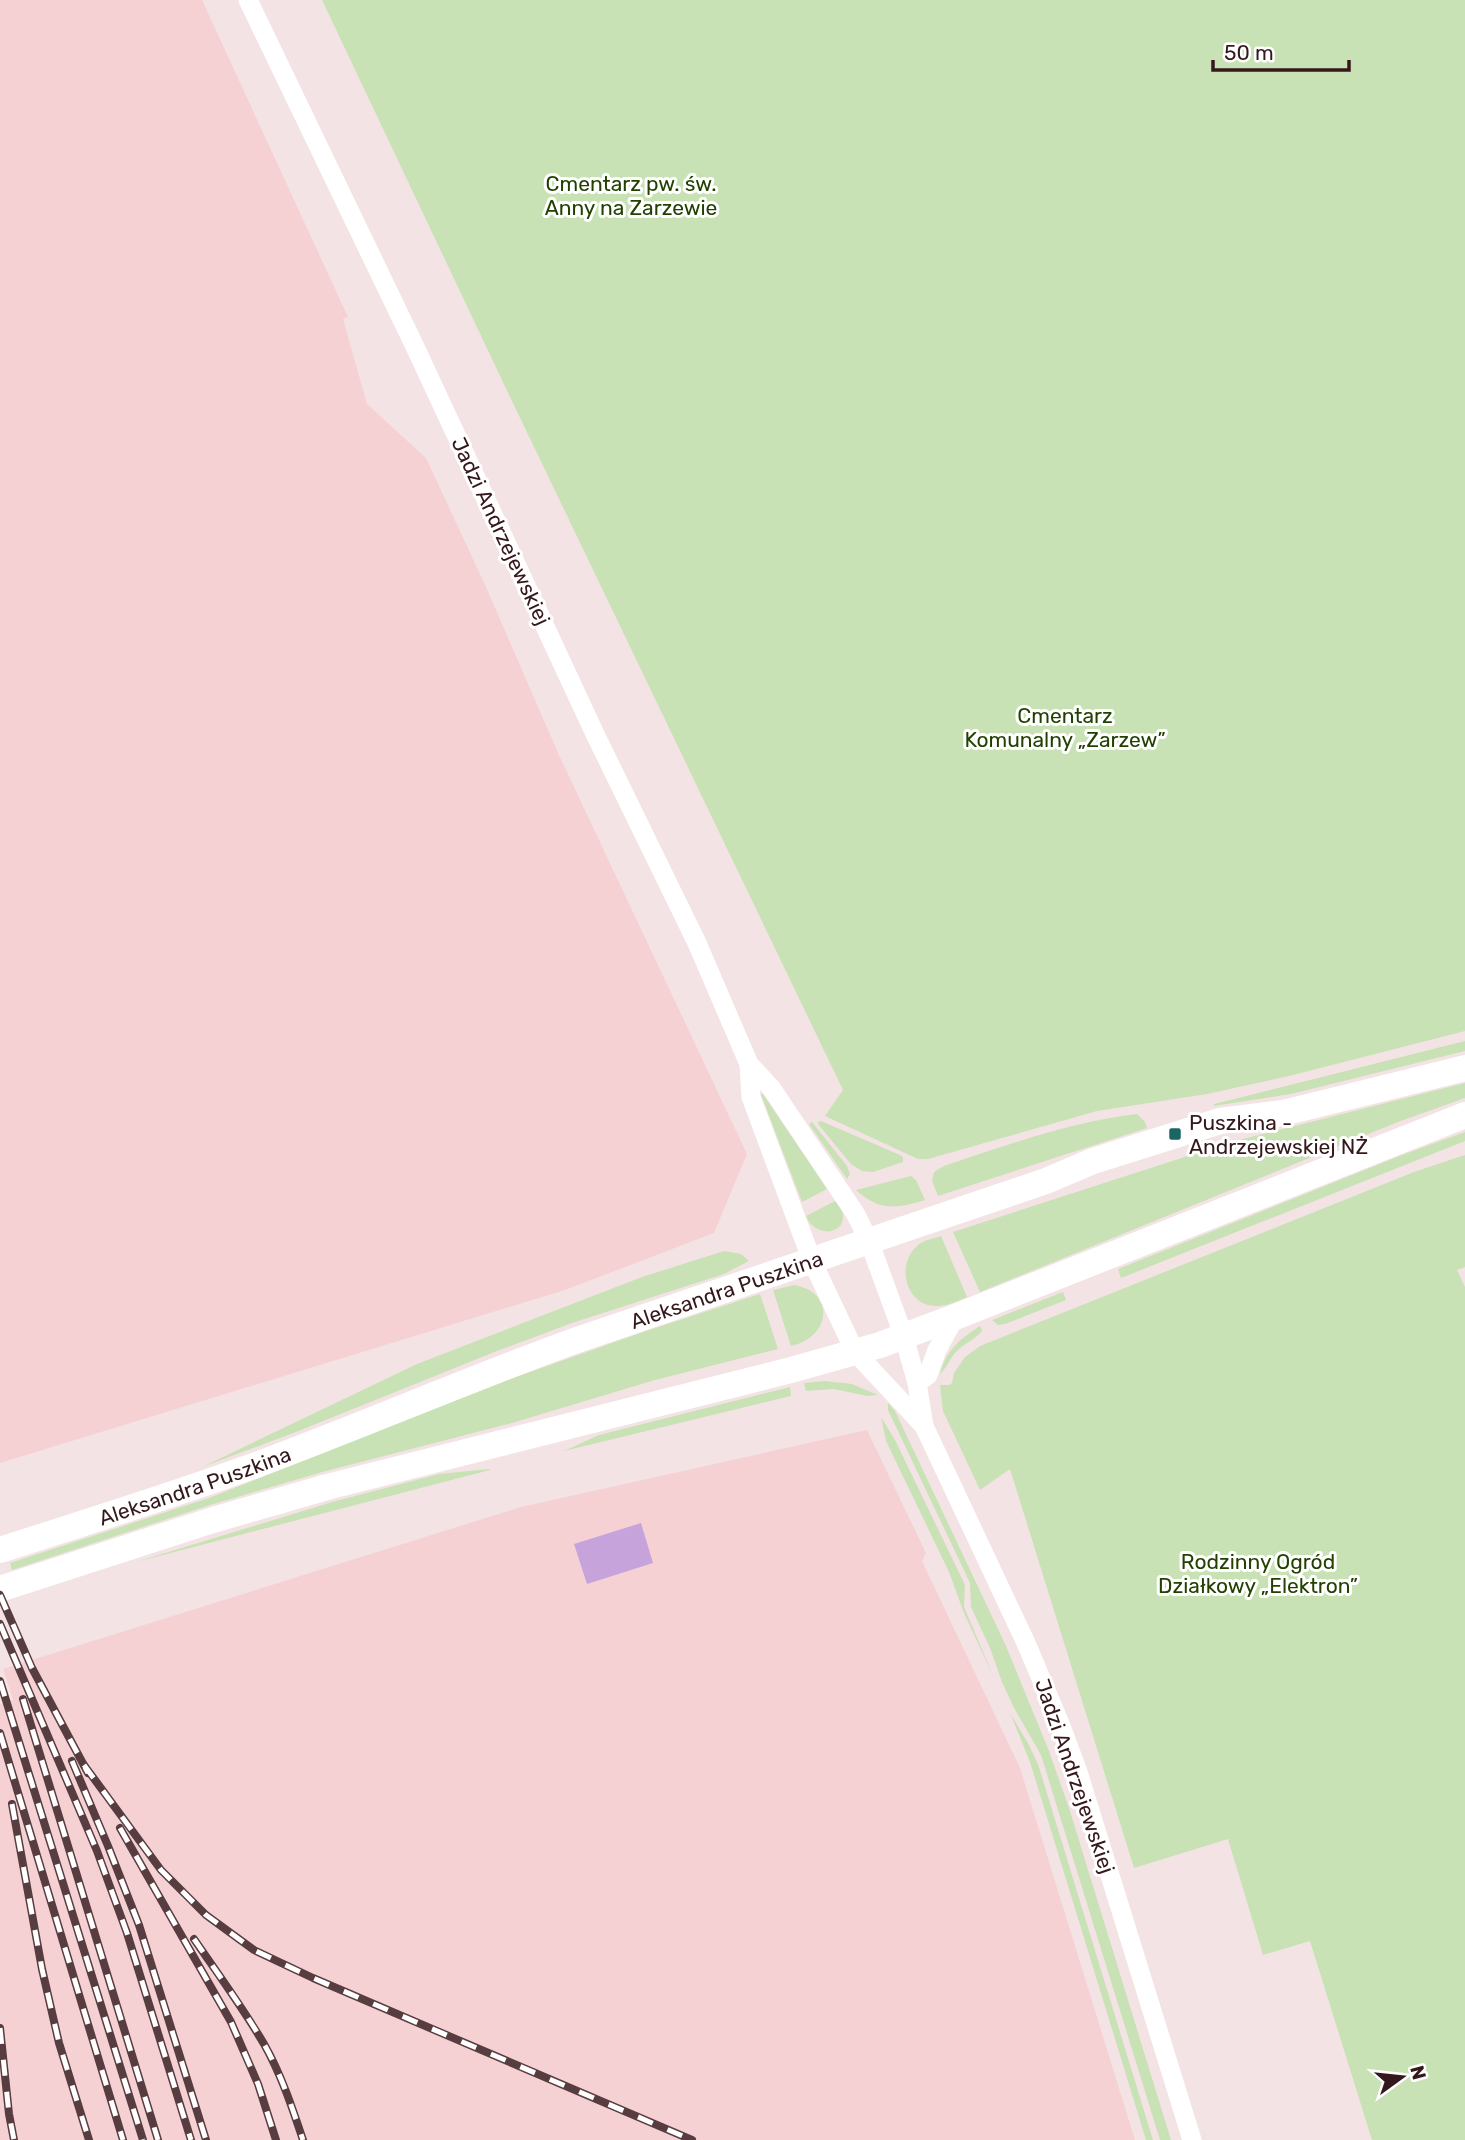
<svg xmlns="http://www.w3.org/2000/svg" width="1465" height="2140" viewBox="0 0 1465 2140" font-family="Rubik,sans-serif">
<rect width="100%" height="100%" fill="#f4e3e4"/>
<g fill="#f6d1d4">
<path d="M0,0h202l146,317 -5,2 24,85 59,54 60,129 72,166 189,401 -33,79 -149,57 -565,173z"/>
<path d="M867,1430l59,123 -4,8 98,207 115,372h-1135v-436l13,-4 -10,-31 518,-162z"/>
</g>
<g fill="#c8e2b6">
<path d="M322,0h1143v1031l-176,45 -82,18 -110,17 -169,48h-10l-93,-43 18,-26 -333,-693z"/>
<path d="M1465,1041v10l-174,43 -77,12v-2z"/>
<path d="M1465,1083v15l-67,24 -418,170 -27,-60 278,-90z"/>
<path d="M762,1093l65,96 -25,13 -41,-107z"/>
<path d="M1137,1114l8,8 2,6 -209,68 -6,-15 2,-9 10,-6c63,-21 126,-44 193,-52z"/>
<path d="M821,1121l79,34 3,2v5l-30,10 -11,-1 -11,-7 -33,-40v-2z"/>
<path d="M812,1122l35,44 3,8 -3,5 -38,-55z"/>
<path d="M1465,1132v9l-344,137 -3,-9 284,-114z"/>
<path d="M1465,1155v112l-8,3 8,17v853h-93l-62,-199 -47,14 -35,-116 -94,29 -124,-399 -30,21 -37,-79 -3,-26h9l3,-2 2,-10 11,-16 15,-11 434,-174z"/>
<path d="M911,1176l5,4 9,20c-29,9 -46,11 -69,-10z"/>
<path d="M835,1201c3,4 8,9 8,15 1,19 -28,22 -37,0z"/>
<path d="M941,1236l26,61c-10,4 -21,10 -32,9 -29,-1 -39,-40 -19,-59 6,-7 16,-8 25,-11z"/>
<path d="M724,1251l17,3 8,7 -25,13 -152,49 -75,28 -201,81 -94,35 215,-103 225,-87z"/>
<path d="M794,1285c42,7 37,52 -3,61l-18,-56z"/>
<path d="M1063,1292l3,8 -61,24 -7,1 -6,-5z"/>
<path d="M760,1294l18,55 -123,31 -143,43 -186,48 -116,34 -198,65 -2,-7 199,-65 298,-118 139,-49z"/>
<path d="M980,1326l2,5c-6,8 -17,12 -24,19 -8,7 -11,18 -18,24 6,-24 20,-35 40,-48z"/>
<path d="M825,1381l27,3 26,11 -11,1 -33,-7 -28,2 -2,-8z"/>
<path d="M790,1387l1,9 -227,55 35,-16z"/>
<path d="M888,1403l7,8 111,235 43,105 21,60 101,329h-11l-119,-385 -27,-47 -12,-26 -12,-34 -19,-41 -1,-24 -82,-173z"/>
<path d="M881,1417l14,23 70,145 -1,22 31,73 -31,-67 -15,-41 -63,-131z"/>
<path d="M489,1469l1,1 -354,92 196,-60 107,-28z"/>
<path d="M1010,1713l18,30 10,21 115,376h-7l-116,-378z"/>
</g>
<path fill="#c6a3db" d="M641,1523l12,40 -66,21 -13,-40z"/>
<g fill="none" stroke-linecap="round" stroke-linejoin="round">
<g stroke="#fff" stroke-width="19">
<path d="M248,0l169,351 178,383 102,209 52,121 23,25 83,124 14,28 35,96 13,46 7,43 102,217 35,83 17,46 114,368"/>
<path d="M749,1064l2,33 61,164 43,91 69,74"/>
<path d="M917,1383l11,-8 9,-25 18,-33"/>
</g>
<g stroke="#fff" stroke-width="26">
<path id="s1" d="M0,1550c86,-28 172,-54 256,-85 108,-40 213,-86 321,-125l469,-159 47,-20 127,-40 63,-8 182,-45"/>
<path d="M0,1589l213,-69 114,-33 464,-117 89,-25 75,-28 510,-202"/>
</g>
<g stroke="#573d40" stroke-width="8">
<g id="rail">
<path d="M0,1595l32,73 56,105"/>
<path d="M0,1624l97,227 30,82 64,207"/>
<path d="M0,1681l143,459"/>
<path d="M23,1699l135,441"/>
<path d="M0,1733l123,407"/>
<path d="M72,1761l36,85 31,79 67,215"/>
<path d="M84,1765l77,105 45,45 48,35 59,28 379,162"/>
<path d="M12,1804l30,165 17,74 30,97"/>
<path d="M120,1828l111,194 27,62 18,56"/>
<path d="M194,1939c24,35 49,69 70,105 17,30 28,63 39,96"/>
<path d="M0,2028l9,86 5,26"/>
</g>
</g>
<use href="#rail" stroke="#fff" stroke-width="5" stroke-dasharray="16" stroke-linecap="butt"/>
</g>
<rect fill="#196665" stroke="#fff" stroke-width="2.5" x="1168" y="1127" width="14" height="14" rx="3.5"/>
<g text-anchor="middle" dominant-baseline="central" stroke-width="6" stroke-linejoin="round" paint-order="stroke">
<g font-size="21" fill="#224101" stroke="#fff">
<text x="631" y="183">Cmentarz pw. św.<tspan x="631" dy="24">Anny na Zarzewie</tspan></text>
<text x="1065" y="715">Cmentarz<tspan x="1065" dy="24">Komunalny „Zarzew”</tspan></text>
<text x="1258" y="1561">Rodzinny Ogród<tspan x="1258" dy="24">Działkowy „Elektron”</tspan></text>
</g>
<g font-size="21" fill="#35181c" stroke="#fff">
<text transform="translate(501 531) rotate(65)">Jadzi Andrzejewskiej</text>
<text stroke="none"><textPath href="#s1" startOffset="772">Aleksandra Puszkina</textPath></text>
<text stroke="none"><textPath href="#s1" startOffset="205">Aleksandra Puszkina</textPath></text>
<text transform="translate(1075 1776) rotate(71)">Jadzi Andrzejewskiej</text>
</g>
<g font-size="21" fill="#35181c" stroke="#fff" text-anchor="start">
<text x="1189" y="1122">Puszkina -<tspan x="1189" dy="24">Andrzejewskiej NŻ</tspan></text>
</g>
</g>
<g transform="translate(1402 2077) rotate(75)" stroke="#ffffff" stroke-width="5" paint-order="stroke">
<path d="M0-5L12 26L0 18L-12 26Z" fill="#35181c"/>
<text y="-10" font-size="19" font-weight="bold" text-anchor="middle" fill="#35181c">N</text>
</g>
<path d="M1213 60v10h136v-10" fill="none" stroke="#35181c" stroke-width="3.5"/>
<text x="1224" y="60" font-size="21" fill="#35181c" stroke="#ffffff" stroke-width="5" paint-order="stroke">50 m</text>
</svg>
